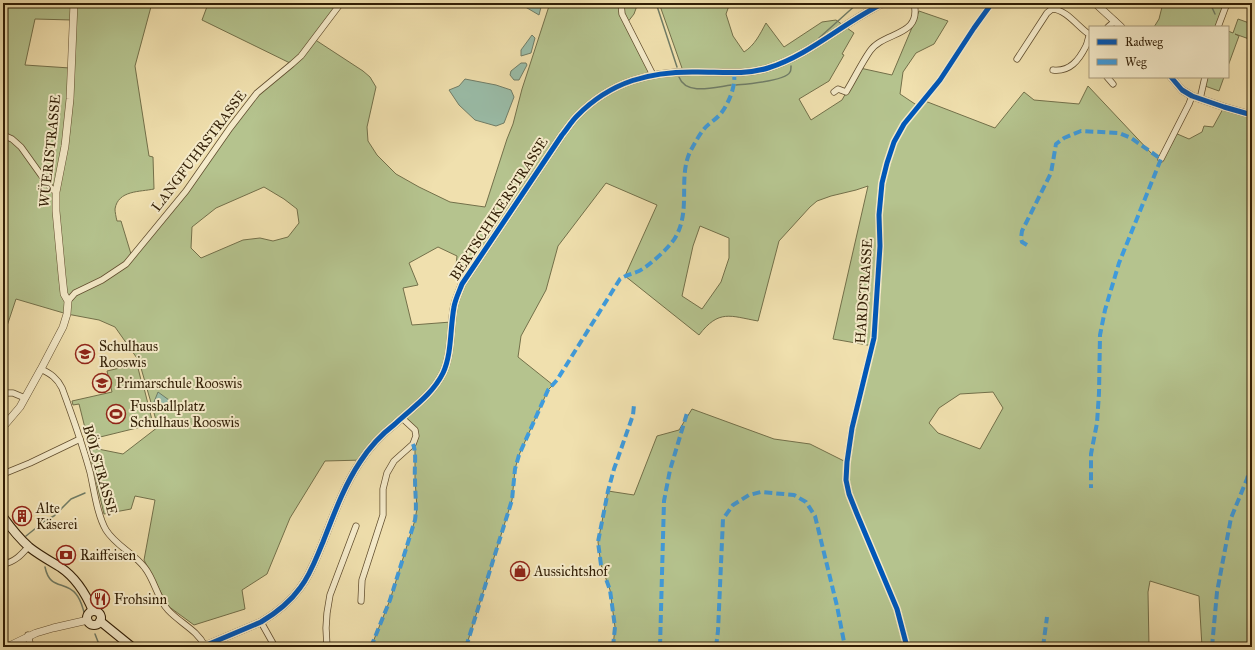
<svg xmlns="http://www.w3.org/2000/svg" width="1255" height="650" viewBox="0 0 1255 650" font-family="'IM FELL Great Primer',serif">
<rect width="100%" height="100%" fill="#f0e0ae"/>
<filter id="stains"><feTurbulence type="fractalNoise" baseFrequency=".005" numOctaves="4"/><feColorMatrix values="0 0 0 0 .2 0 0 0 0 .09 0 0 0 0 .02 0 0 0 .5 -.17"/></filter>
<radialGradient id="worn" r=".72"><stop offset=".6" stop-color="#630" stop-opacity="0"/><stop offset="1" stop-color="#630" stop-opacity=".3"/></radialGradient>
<g fill="#b5c38e" stroke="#73704a" fill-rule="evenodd">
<path d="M3,3h149l-17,63 14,90 4,1 1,32c-14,3 -36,1 -39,20 0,3 1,8 2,12h4l10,33 2,2 53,-65 71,-98 35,-29 -90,-44 6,-16 -4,-1h137l-27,36 49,32 7,6 6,10 -9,40 1,14 9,14 19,19 23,13 31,15 35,5 22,-68 6,-15 9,-35 28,-86h88l-4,11 -7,9 26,52 30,-4 -24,-68h71l-4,11 7,22 11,16c11,-7 16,-18 22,-29l18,24 38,-25 14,-2 18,13 -12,21 2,1 -15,26 -30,18 12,21 31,-20 18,-32 32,7 27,-64 29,10 -14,23 -18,9 -13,19 -3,22 18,12 7,-5 70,27 29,-36 10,8 45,4 9,-18 64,68 9,5 14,-26 14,6 13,-7 2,-6 9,1 11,-20 28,8v532h-50l-3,-51 -49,-15 -2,11 1,55h-536l2,-20 -5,-37 -9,-25 -3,-23 10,-51 26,4 23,-59 22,-6 13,-21 82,30 36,5 36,18 27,-116 -40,-7 35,-153 -12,4 -25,6 -14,5 -7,6 -31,34 -21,80c-28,-5 -39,-12 -59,14l-74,-59 32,-71 -51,-22 -48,63 -12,44 -25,46 -3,21 35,28 -5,5 -29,65 -4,14 -3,31 -46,147h-95l19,-47 25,-80 2,-12 -2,-29v-30l-2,-5 1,-14 -12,-12 -8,6 -30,36 -39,1 -35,57 -23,56 -25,16 3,19 -51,16 -26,-19 -24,-46 11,-60 -20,-4 -4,13 -27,5 -16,-67 35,7 35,-27 -19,-66 -24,-34 -16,-7 -32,-6 -51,-15 -13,39zM35,19l37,1 -2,48 -45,-3zM264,187l20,12 13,10 2,14 -11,14 -15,4 -13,-3 -17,2 -42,18 -10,-10 1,-21 24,-19zM700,226l29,12v20l-8,24 -19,27 -20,-13 11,-50zM438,247l19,9 -1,9 14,6 -16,35 -3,16 -39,3 -9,-37 15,-3 -9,-22zM993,392l10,16 -23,41 -42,-16 -9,-10 10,-15 21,-14z"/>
<path d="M1163,3h61l-8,24h-62l5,-8z"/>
<path d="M1238,19l14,5v16l-17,-6 4,2 -11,30v-35l5,2z"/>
<path d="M1207,77h17l-5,14 -14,-5z"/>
<path d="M137,364l5,20h1l10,40 -65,16 -9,-36 -6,1 -1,-4 40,-9 -5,-21z"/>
</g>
<g fill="#9abda9" stroke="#707d67">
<path d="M521,3h21l-3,12 -17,-10z"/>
<path d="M532,35l3,3 -4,15 -10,3v-6z"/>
<path d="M521,63h5l1,2 -8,15h-5l-4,-5 1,-4z"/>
<path d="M465,79l31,6 15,5 3,7 -10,26 -8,3 -21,-6 -16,-15 -10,-15 10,-4z"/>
<path d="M158,392l11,8 -3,8 -5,2 -6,-1 -1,-7z"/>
</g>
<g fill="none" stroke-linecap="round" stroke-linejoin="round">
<g stroke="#707d67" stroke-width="1.5">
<path d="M656,3l21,64"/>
<path d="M1210,3l5,11"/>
<path d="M819,38l39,-35"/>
<path d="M679,77c7,19 36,10 52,8"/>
<path d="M736,85c11,-1 50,-4 54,-13 1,-1 1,-4 1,-6"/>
<path d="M26,536l20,-16 8,-4 17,-17 14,-6"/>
<path d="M45,567c5,24 20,13 31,27 5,6 6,12 8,18"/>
<path d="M95,634l5,13"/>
</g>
<g stroke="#614e2f" stroke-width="7">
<g id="minor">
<path d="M621,3l1,11 31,61"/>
<path d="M1108,27l7,-6"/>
<path d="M1218,27l9,-24"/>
<path d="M1017,59l30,-46 5,-4c14,0 27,19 37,25"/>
<path d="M1053,70c17,2 26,-10 33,-24 2,-4 2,-9 4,-12"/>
<path d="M1107,77l6,7"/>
<path d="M834,92l4,-3 8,3c8,-13 15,-28 24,-41 14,-20 52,-14 44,-48"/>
<path d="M1200,99l5,-22"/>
<path d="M3,135l9,4 9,8 20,28 9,12 6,5"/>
<path d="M1161,159l28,-55 3,-8"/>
<path d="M68,301l7,-8 27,-13 24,-16 60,-73 44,-63 27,-35 35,-29 9,-8 40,-53"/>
<path d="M41,369c10,5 16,9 21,19 10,27 20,55 28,84 4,17 7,43 16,58 10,16 28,23 39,38 10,13 12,30 23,42 12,13 29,20 37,36"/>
<path d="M3,393h10l12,5"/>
<path d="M3,474l27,-11 50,-24"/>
<path d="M3,564c12,-2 18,-9 26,-18"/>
<path d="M361,601l1,-21 21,-65v-26l4,-16 7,-12 19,-17 3,-8 -1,-6 -13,-12"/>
<path d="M261,622l14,25"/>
<path d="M28,635l3,12"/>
<path d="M327,647l-1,-19 1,-15 3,-18 26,-69"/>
<path d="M907,647l-10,-38 -40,-95 -8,-20 -3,-14 1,-18 5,-34 22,-90 6,-92 -1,-31 3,-32 5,-20 7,-21 10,-18 36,-44 34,-52 18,-25"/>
</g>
</g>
<g stroke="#614e2f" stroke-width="8">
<g id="tertiary">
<path d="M1095,3l26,24"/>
<path d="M1171,77l11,13 10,6 32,11 28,8"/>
<path d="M3,427l17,-20 21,-38 22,-42 4,-13 1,-13 -4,-7 -2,-19 -6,-64v-19l9,-46 5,-47 4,-96"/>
<path d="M7,647l29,-14 17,-5 35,-8"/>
<path d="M202,647l59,-25c15,-9 29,-20 39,-34 11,-14 16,-30 23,-46 11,-28 21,-56 37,-80 9,-14 22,-28 35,-38 17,-16 37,-29 48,-51 9,-19 7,-45 11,-66 1,-7 5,-15 8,-23l100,-149c5,-6 9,-13 15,-19 34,-35 74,-45 121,-44 23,0 47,3 70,-4 42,-13 76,-46 116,-65"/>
</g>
</g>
<g stroke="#311e05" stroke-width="10">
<g id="secondary">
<path d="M3,517c8,11 16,21 26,30 10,8 21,14 31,20 15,10 26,27 33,44"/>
<circle cx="94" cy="618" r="7"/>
<path d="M100,621l32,26"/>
</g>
</g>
<use href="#minor" stroke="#f5ebca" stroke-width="5.5"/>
<use href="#tertiary" stroke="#f5ebca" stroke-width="7"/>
<use href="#secondary" stroke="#f5ebca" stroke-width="8"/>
<g stroke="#3e9bdd" stroke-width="4" stroke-dasharray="8 4" stroke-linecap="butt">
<path d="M1027,245l-5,-3 -1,-4 1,-7 29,-58 5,-29 8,-6 17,-7 38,2 12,5 30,21 -42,104 -14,47 -5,25 -1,58 -2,30 -6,31v34"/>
<path d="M371,647l19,-47 25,-80c2,-14 0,-27 0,-42 -1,-11 2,-24 -2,-34"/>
<path d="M466,647l46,-147 3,-31 4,-14 29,-65 9,-10 63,-101c6,-4 12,-5 19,-8 10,-5 30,-23 36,-33 17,-28 2,-62 16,-88 4,-7 8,-15 13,-21 5,-6 13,-10 18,-17 7,-10 14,-26 12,-39"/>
<path d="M613,647l2,-20 -5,-37 -9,-25 -3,-23 10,-51 6,-22 19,-54 1,-10"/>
<path d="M660,647l4,-146 6,-31 17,-57"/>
<path d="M716,647l2,-16 5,-112 10,-14 16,-10 12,-3 33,3 12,7 9,14 22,90 8,41"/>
<path d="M1043,647l4,-30"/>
<path d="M1212,647l5,-55 14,-74 16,-39 5,-17"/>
</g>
<g stroke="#f5ebca" stroke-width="8">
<g id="cycleway">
<path d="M1171,77l11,13 10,6 32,11 28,8"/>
<path d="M202,647l59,-25c15,-9 29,-20 39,-34 11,-14 16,-30 23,-46 11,-28 21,-56 37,-80 9,-14 22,-28 35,-38 17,-16 37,-29 48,-51 9,-19 7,-45 11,-66 1,-7 5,-15 8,-23l100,-149c5,-6 9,-13 15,-19 34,-35 74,-45 121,-44 23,0 47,3 70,-4 42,-13 76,-46 116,-65"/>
<path d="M907,647l-10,-38 -40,-95 -8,-20 -3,-14 1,-18 5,-34 22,-90 6,-92 -1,-31 3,-32 5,-20 7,-21 10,-18 36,-44 34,-52 18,-25"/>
</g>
</g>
<use href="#cycleway" stroke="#0057b8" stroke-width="5"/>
</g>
<defs>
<g id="school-ring" transform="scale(1)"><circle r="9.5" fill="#f5ebca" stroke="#8f2418" stroke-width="1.5"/><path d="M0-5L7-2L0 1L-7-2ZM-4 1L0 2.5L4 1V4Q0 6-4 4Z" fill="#8f2418"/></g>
<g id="stadium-ring" transform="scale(1)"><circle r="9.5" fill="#f5ebca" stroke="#8f2418" stroke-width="1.5"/><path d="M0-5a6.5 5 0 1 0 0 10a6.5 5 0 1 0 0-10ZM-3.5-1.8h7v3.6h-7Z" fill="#8f2418"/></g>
<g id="building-ring" transform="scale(1)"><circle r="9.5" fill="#f5ebca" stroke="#8f2418" stroke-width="1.5"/><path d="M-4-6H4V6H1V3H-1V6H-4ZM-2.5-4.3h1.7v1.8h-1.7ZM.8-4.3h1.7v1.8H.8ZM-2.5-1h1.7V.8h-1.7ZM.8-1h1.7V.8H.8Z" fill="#8f2418"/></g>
<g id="bank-ring" transform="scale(1)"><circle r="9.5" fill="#f5ebca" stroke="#8f2418" stroke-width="1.5"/><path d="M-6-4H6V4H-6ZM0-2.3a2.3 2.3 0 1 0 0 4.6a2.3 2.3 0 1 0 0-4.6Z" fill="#8f2418"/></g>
<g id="shop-ring" transform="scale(1)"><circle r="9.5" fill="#f5ebca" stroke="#8f2418" stroke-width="1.5"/><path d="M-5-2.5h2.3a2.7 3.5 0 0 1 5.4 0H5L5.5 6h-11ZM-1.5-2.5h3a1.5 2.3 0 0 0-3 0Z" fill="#8f2418"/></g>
<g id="restaurant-ring" transform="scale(1)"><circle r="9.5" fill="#f5ebca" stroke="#8f2418" stroke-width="1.5"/><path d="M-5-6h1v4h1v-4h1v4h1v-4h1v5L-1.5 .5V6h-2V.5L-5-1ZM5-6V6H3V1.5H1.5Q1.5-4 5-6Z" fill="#8f2418"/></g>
</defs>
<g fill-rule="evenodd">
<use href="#school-ring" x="85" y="354"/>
<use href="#school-ring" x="102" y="383"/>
<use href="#stadium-ring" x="116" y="414"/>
<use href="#building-ring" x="22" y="516"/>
<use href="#bank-ring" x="66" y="555"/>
<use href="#shop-ring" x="520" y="571"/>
<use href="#restaurant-ring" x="100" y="599"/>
</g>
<g text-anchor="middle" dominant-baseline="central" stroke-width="4" stroke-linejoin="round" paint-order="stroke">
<g font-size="14" fill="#311e05" stroke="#f5ebca">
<text transform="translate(50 151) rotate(-84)">WÜERISTRASSE</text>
<text transform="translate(199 151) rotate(-53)">LANGFUHRSTRASSE</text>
<text transform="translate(499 209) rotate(-57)">BERTSCHIKERSTRASSE</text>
<text transform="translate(864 291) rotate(-86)">HARDSTRASSE</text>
<text transform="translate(100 470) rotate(74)">BÖLSTRASSE</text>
</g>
<g font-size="14" fill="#311e05" stroke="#f5ebca" text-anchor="start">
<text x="99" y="346">Schulhaus<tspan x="99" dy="16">Rooswis</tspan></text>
<text x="116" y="383">Primarschule Rooswis</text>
<text x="130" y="406">Fussballplatz<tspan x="130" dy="16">Schulhaus Rooswis</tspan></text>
<text x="36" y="508">Alte<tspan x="36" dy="16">Käserei</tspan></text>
<text x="80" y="555">Raiffeisen</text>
<text x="534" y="571">Aussichtshof</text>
<text x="114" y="599">Frohsinn</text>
</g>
</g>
<rect width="1255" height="650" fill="none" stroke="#f0e0ae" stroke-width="16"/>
<rect x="4" y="4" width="1247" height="642" fill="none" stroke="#311e05" stroke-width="2"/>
<rect x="8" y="8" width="1239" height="634" fill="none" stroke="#311e05"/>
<rect x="1089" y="26" width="140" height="52" fill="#f5ebca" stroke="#a7997b"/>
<rect x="1097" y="39" width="20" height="6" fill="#0057b8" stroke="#a7997b"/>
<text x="1125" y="46" font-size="12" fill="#311e05">Radweg</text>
<rect x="1097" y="59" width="20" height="6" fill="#3e9bdd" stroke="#a7997b"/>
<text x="1125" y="66" font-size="12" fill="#311e05">Weg</text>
<rect width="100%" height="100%" filter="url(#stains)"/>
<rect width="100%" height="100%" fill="url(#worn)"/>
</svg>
